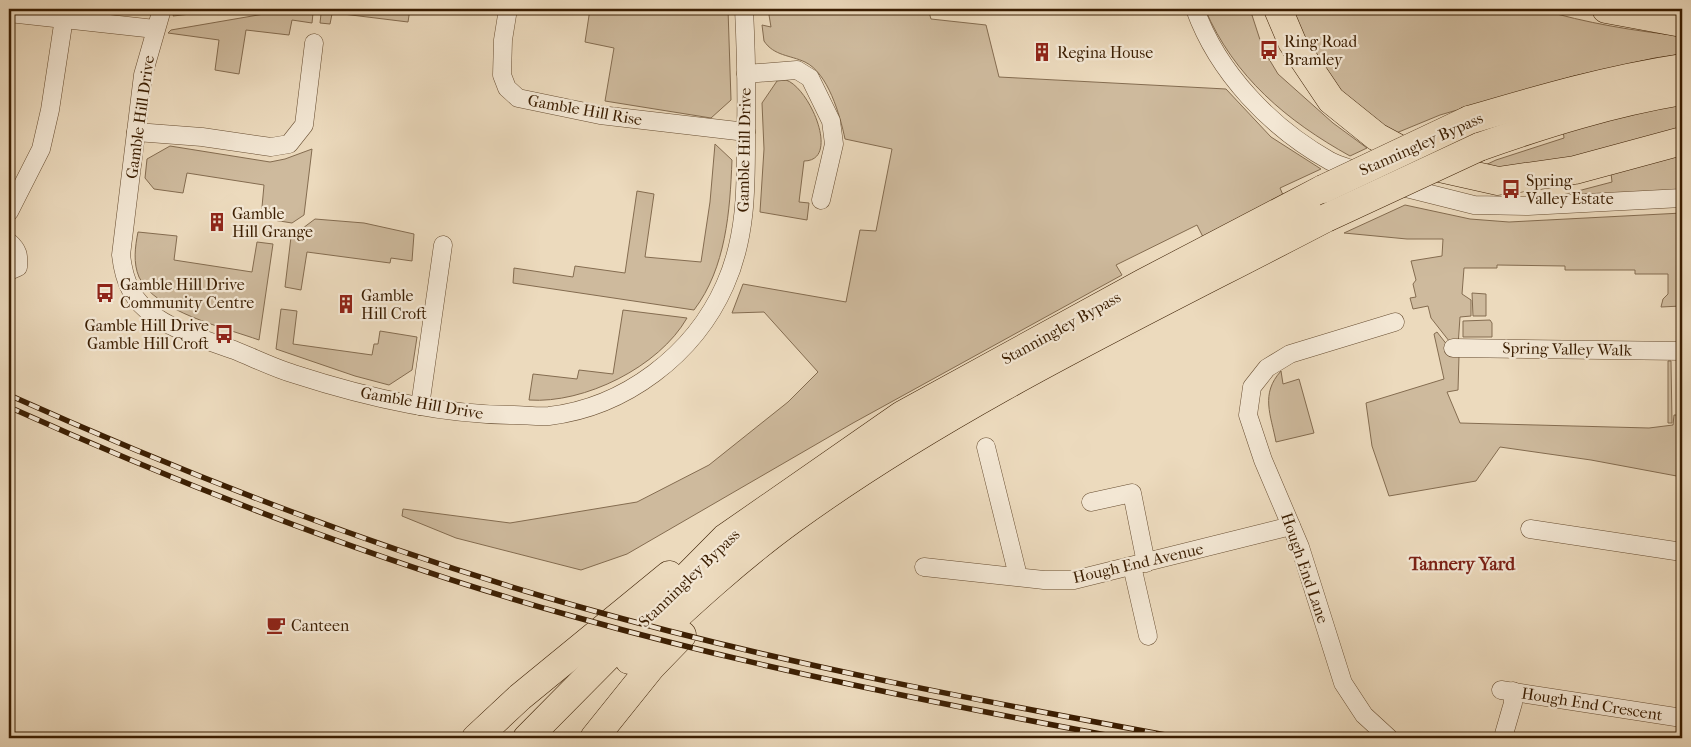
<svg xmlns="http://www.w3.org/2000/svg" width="1691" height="747" viewBox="0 0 1691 747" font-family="'IM FELL French Canon',serif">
<rect width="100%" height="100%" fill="#ecdabd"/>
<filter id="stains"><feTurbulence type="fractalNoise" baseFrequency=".004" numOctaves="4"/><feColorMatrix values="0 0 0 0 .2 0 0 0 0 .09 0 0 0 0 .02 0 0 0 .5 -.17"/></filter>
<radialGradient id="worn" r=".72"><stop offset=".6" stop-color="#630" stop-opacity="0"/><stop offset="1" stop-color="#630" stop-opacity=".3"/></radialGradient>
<g fill="#ceba9d" stroke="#846c50">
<path d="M176,9h58l-61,7z"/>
<path d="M293,9h40l-3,15 -10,-1 1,-9 -8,-1 -1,10 -20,-3 -3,15 -43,-5 -7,44 -24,-4 4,-30 -51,-7 3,-3z"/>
<path d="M344,9h66l-2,13 -65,-8z"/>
<path d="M590,9h138l3,91 -20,18 -106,-17 9,-53 -29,-6z"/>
<path d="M768,9h160l3,10 55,6 13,52 227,12 45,48 50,32 -41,19 3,7 -80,42 -6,-12 -81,40 6,10 -269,148 -226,131 -46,16 -125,-32 -54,-22 1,-7 107,14 127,-21 72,-37 79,-63 30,-30 -54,-60 -32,1 11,-29 103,18 14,-72 16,1 16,-82 -47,-10c-5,-24 -17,-66 -40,-77 -15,-7 -31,-6 -41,-21l-2,-16 9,2z"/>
<path d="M1205,9h45l13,40 15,25 55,49 34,25 -17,8c-63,-35 -116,-79 -145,-147z"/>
<path d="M1287,9h252c47,14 95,22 143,27v18l-27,4 -81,18 -134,39 -51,21 -45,-37z"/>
<path d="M786,80c24,8 55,81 18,81l-5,41 10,1 -2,17 -47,-8 4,-63 -2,-46 15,-22z"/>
<path d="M1682,102v30l-142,36h-61l17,-8 68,-22 -1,-9z"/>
<path d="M715,144l17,16c-2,51 -6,108 -38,150l-181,-27 1,-15 59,9 2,-11 50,7 12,-82 17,3 -9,63 56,5 9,-60z"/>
<path d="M170,146l100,16 15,-3 27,-10 -8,66 -12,8 -31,-5 3,-33 -77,-12 -4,20 -29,-4 -9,-11 2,-19z"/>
<path d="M1682,152v38l-127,7 57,-15 -1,-9z"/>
<path d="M1405,205l65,14 39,3 173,-9v31l-3,1 3,7 -1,54 -20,1 2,-8 5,-5v-20h-33v-4h-70v-4l-68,-1v3h-33l-2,26 9,6v16l-11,1 -2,29h-5l-22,-28 -3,-12 -15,3 -3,-11 6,-1 -3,-13 3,-4 -5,-19 31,-5 1,-17h-36l-63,-6z"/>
<path d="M315,219l49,4 50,11 -2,27 -21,-3 -1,5 -83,-11 -6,38 -16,-3 6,-50z"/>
<path d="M138,232l39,4 -3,24 78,12 5,-30 16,2 -14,96c-33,-12 -104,-28 -120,-63 -6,-14 -4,-30 -1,-45z"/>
<path d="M1472,293l14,1v22h-13z"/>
<path d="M281,309l16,2 -4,33 79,11 2,-11h4l2,-13 37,6 -5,33 -23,15 -34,-9 -79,-27z"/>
<path d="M623,310l64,8c-28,49 -103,86 -158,82l4,-26 44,5 2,-9 34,4z"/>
<path d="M1490,320l2,3v14h-29v-16z"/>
<path d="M1437,332l18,23 4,1 -1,34 -11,2 13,31 189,5 24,-3 1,-10h8v62l-91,-17 -91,-13 -24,34 -87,15 -17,-50 -6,-43 78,-24 -10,-45z"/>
<path d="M1668,361h3l1,62h-4z"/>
<path d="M1281,371l2,13 16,-5 15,54 -38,9c-5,-27 -16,-48 5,-71z"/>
</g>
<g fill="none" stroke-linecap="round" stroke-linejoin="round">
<g stroke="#674d31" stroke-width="19">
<g id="street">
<path d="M162,9l-19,66 -22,180c3,27 12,47 35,62 20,14 55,25 78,33 20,8 40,18 60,24 71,23 146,41 220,41 11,0 24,2 35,1 76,-9 145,-61 176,-131 22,-49 21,-100 21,-152 1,-41 0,-83 -2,-124"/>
<path d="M508,9l-5,31 -1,35 5,13 11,10 82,17 146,17"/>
<path d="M1195,9c23,64 76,119 135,152 10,5 22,8 32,12"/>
<path d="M9,13l146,16"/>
<path d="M746,74l51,-4 13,8 21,43 3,23 -13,56"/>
<path d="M136,132l66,5 69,10 18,-3 15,-19 10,-82"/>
<path d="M1394,185l80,20 54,1 154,-8"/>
<path d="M9,212l32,-63 9,-39 14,-92"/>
<path d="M9,242c9,8 10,13 9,25l-9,4"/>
<path d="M1453,348l229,3"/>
<path d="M420,406l23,-161"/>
<path d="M986,447l32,129"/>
<path d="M1091,502l41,-9 14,70"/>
<path d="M1530,529l152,23"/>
<path d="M1132,566l16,70"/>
<path d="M924,567l120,13h30l217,-54"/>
<path d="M1501,690l181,28"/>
<path d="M1504,734l9,-31v-12"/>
<path d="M1389,738l-25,-23 -21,-32 -43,-136 -37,-87 -15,-45 4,-28 15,-19 23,-14 105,-32"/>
</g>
</g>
<g stroke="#3b1e02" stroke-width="29">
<g id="primary">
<path d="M1469,120c71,-21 140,-41 213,-52"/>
<path d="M1479,147c68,-24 132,-44 203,-56"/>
<path d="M629,660c53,-49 106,-99 164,-141 163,-118 355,-208 533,-301"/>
<path d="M476,738l44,-41 149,-122"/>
<path d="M527,738l198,-200 177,-123 241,-132 180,-94"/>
<path d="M594,738l57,-71 31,-32"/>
</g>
</g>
<g stroke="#3b1e02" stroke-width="29">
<g id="highway">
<path d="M1278,9l14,33 39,58 46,37 54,29 67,15 77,-11 107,-29"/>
<path d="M1606,9l76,14"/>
</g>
</g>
<use href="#street" stroke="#f3e7d4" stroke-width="18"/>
<use href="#primary" stroke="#ecdabd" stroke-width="28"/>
<use href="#highway" stroke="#ecdabd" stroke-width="28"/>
<g stroke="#3b1e02" stroke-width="5.5">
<g id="rail">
<path d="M9,395c185,83 376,157 571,212 197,56 401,94 602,131"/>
<path d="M9,407c182,82 377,158 570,211 178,50 361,86 543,120"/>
</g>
</g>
<use href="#rail" stroke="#f3e7d4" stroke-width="4" stroke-dasharray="11" stroke-linecap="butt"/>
<g stroke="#3b1e02" stroke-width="29" stroke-linecap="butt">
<g id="primary-bridge">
<path d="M1323,189l146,-69"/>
<path d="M1326,218l153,-71"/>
</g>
</g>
<use href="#primary-bridge" stroke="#ecdabd" stroke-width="28"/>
</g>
<defs>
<g id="bus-bare" transform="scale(1.5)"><path d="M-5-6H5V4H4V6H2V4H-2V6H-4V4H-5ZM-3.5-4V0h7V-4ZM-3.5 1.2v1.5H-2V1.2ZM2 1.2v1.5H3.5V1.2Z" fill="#8f2418" stroke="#f3e7d4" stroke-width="2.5" paint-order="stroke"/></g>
<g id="building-bare" transform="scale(1.5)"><path d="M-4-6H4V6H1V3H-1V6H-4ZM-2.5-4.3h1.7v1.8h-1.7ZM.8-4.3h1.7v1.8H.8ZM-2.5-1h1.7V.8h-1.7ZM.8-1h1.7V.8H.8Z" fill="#8f2418" stroke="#f3e7d4" stroke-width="2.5" paint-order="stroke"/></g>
<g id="cafe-bare" transform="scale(1.5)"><path d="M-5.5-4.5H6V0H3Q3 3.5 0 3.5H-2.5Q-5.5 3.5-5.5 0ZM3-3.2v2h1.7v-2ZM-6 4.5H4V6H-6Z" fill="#8f2418" stroke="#f3e7d4" stroke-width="2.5" paint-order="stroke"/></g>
</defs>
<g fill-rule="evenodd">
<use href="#bus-bare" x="1269" y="50"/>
<use href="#building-bare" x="1042" y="52"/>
<use href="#bus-bare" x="1511" y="189"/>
<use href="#building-bare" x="217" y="222"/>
<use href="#bus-bare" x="105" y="293"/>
<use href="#building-bare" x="346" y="304"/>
<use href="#bus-bare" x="224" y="334"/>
<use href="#cafe-bare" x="276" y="625"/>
</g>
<g text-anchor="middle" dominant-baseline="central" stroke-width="4.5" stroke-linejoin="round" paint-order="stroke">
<g font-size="16" fill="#3b1e02" stroke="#f3e7d4" text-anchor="start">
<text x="1284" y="41">Ring Road<tspan x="1284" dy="18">Bramley</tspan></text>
<text x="1057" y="52">Regina House</text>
<text x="1526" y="180">Spring<tspan x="1526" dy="18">Valley Estate</tspan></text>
<text x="232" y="213">Gamble<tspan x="232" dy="18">Hill Grange</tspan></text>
<text x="120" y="284">Gamble Hill Drive<tspan x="120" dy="18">Community Centre</tspan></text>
<text x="361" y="295">Gamble<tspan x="361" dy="18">Hill Croft</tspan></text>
<text x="209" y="325" text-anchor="end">Gamble Hill Drive<tspan x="209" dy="18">Gamble Hill Croft</tspan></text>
<text x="291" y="625">Canteen</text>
</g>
<g font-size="16" fill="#3b1e02" stroke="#f3e7d4">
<text transform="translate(585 110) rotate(10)">Gamble Hill Rise</text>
<text transform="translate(140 117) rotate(-82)">Gamble Hill Drive</text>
<text transform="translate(1421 144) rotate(-24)">Stanningley Bypass</text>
<text transform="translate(744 150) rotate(-89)">Gamble Hill Drive</text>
<text transform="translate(1061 328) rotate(-29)">Stanningley Bypass</text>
<text transform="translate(1567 349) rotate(1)">Spring Valley Walk</text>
<text transform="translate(422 403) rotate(10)">Gamble Hill Drive</text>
<text transform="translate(1138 563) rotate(-13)">Hough End Avenue</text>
<text transform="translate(1305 568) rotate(71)">Hough End Lane</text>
<text transform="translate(689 578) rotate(-44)">Stanningley Bypass</text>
<text transform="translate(1592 704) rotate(9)">Hough End Crescent</text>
</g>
<g font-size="18" font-weight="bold" fill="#7a1f14" stroke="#f3e7d4">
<text x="1462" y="564">Tannery Yard</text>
</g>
</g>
<rect width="1691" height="747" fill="none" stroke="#ecdabd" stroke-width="30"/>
<rect x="10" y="10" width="1671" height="727" fill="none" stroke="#3b1e02" stroke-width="2.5"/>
<rect x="15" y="15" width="1661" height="717" fill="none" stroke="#3b1e02"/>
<rect width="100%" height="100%" filter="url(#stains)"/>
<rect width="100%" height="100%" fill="url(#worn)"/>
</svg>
